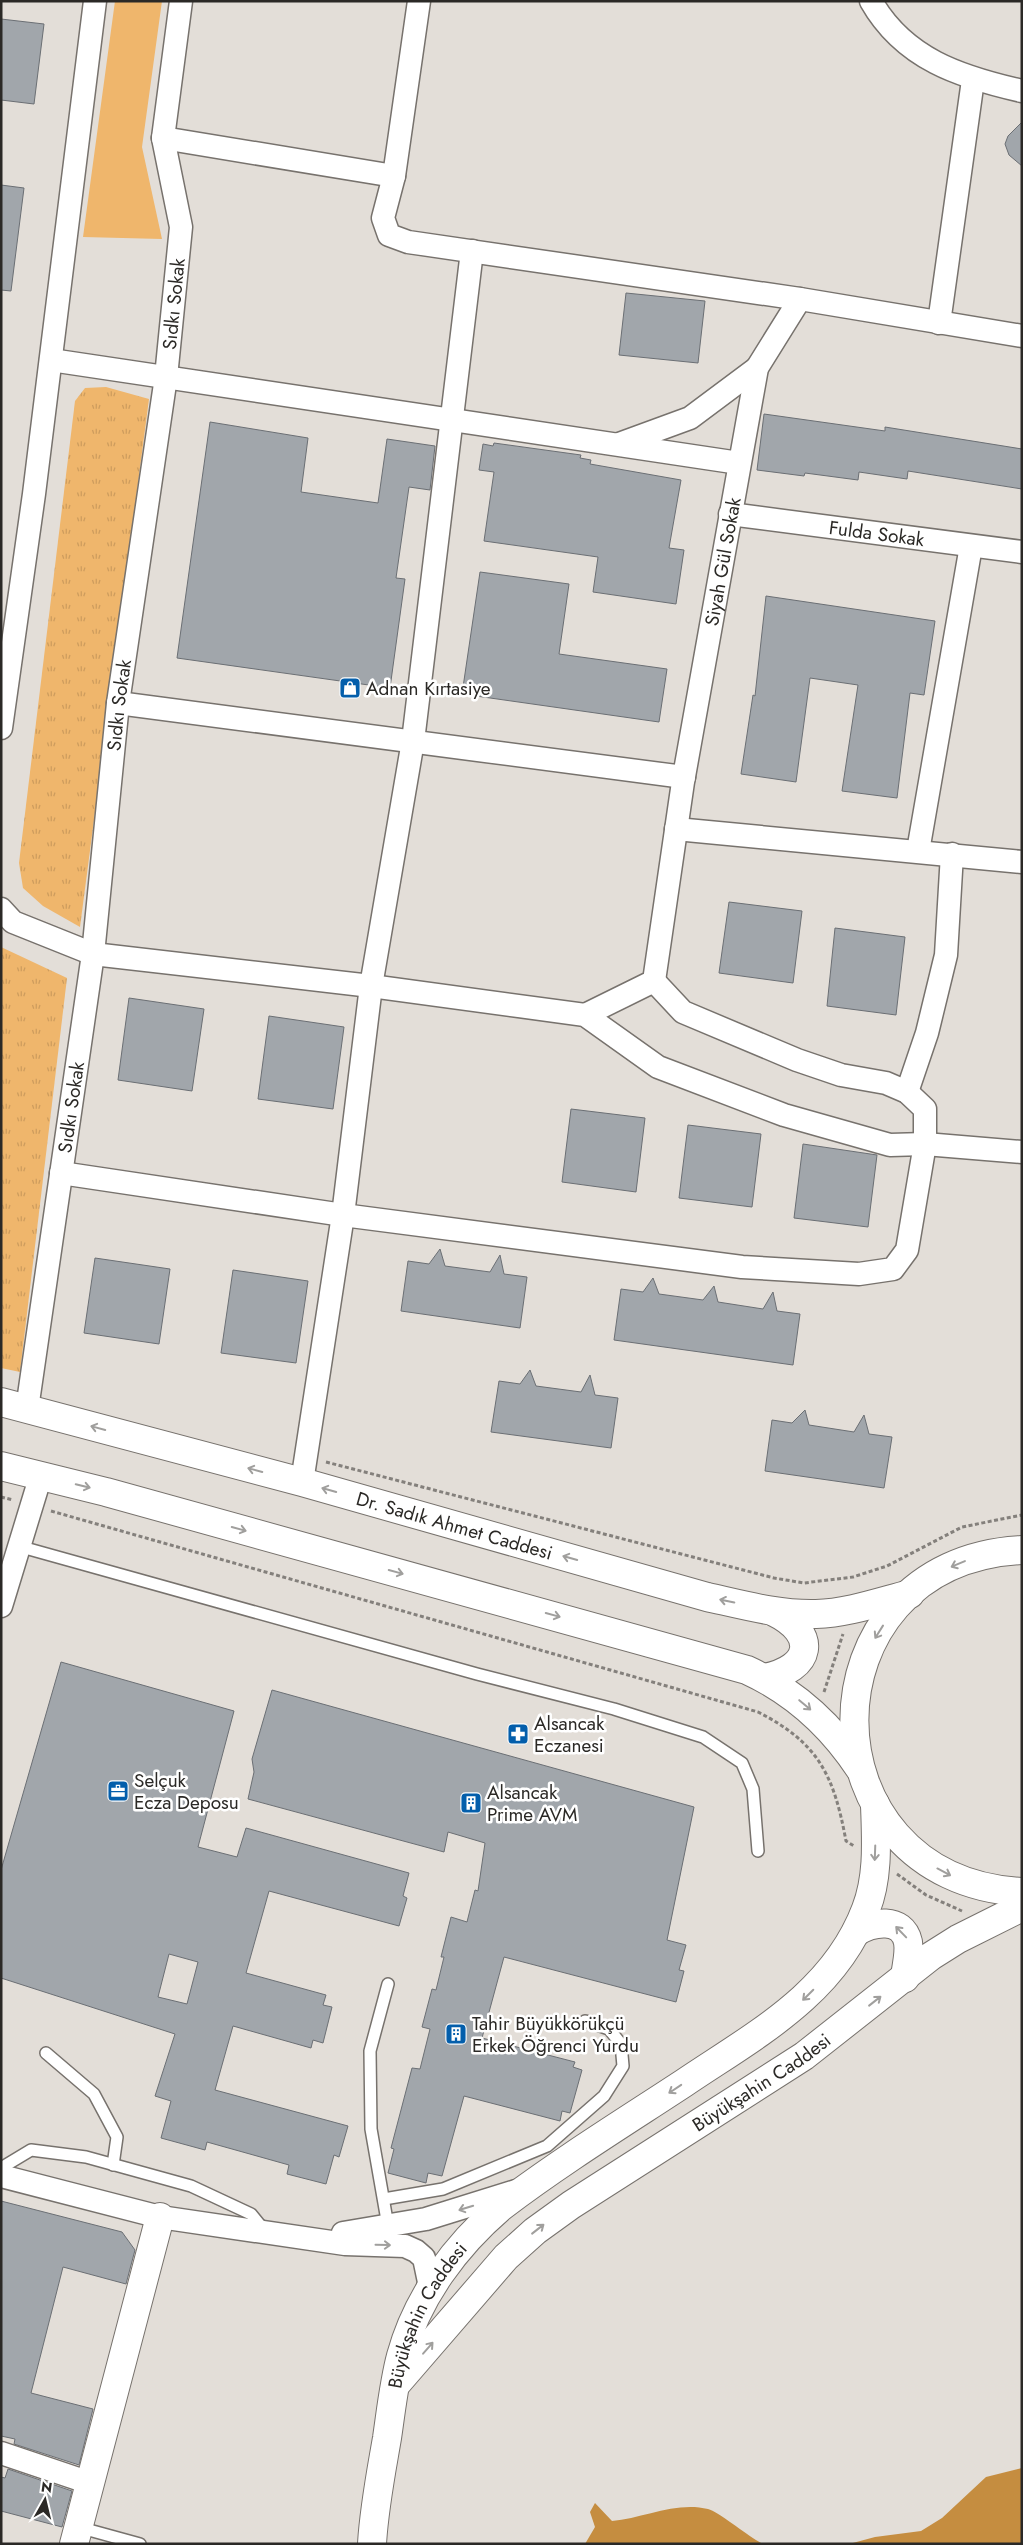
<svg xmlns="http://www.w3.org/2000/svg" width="1023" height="2545" viewBox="0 0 1023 2545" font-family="Jost,sans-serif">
<defs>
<pattern id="park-tufts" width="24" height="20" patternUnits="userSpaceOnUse" patternTransform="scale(1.25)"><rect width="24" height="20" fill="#efb66c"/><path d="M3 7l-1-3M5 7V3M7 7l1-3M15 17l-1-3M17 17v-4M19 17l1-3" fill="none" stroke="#cd9c5d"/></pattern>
</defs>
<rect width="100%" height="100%" fill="#e3ded8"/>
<path fill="#efb66c" d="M115,1h47l-20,146 20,92 -79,-2z"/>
<g fill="url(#park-tufts)">
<path d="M106,387l43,12 -69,528 -37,-21 -20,-18 -4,-25 56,-462 10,-13z"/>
<path d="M1,947l66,31 -47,394 -19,-4z"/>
</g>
<g fill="#c58d40">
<path d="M1022,2468v76h-173l26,-7 46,-6 21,-13 44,-41z"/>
<path d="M595,2503l17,18c31,-3 65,-20 96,-12 11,3 41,28 55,35h-178l10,-17 -5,-15z"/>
</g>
<g fill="#a1a6ab" stroke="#6b6f74" fill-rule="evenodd">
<path d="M1,19l43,5 -10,80 -33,-4z"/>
<path d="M1022,122v44l-13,-11 -4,-11 3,-8z"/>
<path d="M1,185l23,3 -13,103 -10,-1z"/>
<path d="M626,293l79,8 -7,62 -79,-8z"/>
<path d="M764,414l121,17v-4l137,22v40l-114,-18 -1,8 -48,-7 -1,8 -53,-7 -1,3 -47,-6z"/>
<path d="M210,422l98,16 -7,54 77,11 9,-64 48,7 -5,44 -21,-3 -13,91 9,1 -15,109 -213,-30z"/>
<path d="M494,443l87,12 -1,3 11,2 -1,4 91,16 -12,68 15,2 -8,54 -83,-12 5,-35 -114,-16 10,-69 -15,-2 4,-26 10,2z"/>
<path d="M480,572l89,12 -10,70 108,15 -8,53 -197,-28z"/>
<path d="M766,596l169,25 -11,74 -14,-2 -13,105 -55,-7 16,-106 -48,-7 -14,104 -55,-8 12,-79 2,1z"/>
<path d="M729,902l73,9 -9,72 -74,-10z"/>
<path d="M835,928l70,9 -9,78 -69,-9z"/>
<path d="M129,998l75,11 -12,82 -74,-11z"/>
<path d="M269,1016l75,11 -11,82 -75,-10z"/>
<path d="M571,1109l74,9 -9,74 -74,-10z"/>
<path d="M688,1125l73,9 -9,73 -73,-9z"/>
<path d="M803,1144l74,11 -9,72 -74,-9z"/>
<path d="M440,1249l5,17 45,6 10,-17 4,19 23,3 -7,51 -119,-17 7,-50 21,3z"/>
<path d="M95,1258l75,11 -11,75 -75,-11z"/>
<path d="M233,1270l75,11 -12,82 -75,-10z"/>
<path d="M653,1278l6,16 44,6 11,-14 4,16 45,7 10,-17 4,19 23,3 -7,51 -179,-25 7,-51 22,3z"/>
<path d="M530,1370l6,16 45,6 9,-17 5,20 23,3 -7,50 -120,-16 8,-51 21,3z"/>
<path d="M805,1410l4,15 45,7 10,-17 5,19 23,3 -8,51 -119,-17 7,-51 20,3z"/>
<path d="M61,1662l173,49 -36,136 39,10 9,-29 163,45 -6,23 4,2 -8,28 -130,-35 -23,82 80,22 -3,10 9,2 -9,36 -10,-3 -2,8 -78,-22 -18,64 133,36 -9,31 -5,-2 -8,29 -39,-10 2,-9 -82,-23 -2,8 -44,-12 10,-37 -16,-5 20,-62 -174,-56v-108zM169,1954l29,8 -11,42 -29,-7z"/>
<path d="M272,1690l422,117 -27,133 19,5 -7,25 5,1 -8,31 -172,-45 -22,81 93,24 -2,5 9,3 -12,43 -8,-2 -2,10 -96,-25 -22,80 -14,-3 -2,10 -38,-10 6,-24 -3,-1 21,-80 8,1 10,-40 -8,-2 10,-38 4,1 8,-33h-3l10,-40 16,5 8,-32 3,1 7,-48 -37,-11 -4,20 -196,-53 6,-27 -2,-13z"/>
<path d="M1,2201l121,31 13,18 -9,34 -63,-17 -32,126 62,16 -14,56 -65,-21 1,-5 -14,-3z"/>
<path d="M8,2469l64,22 -10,36 -61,-16v-34l4,1z"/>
</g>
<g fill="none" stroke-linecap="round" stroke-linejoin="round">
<g stroke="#77726d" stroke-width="14">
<g id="service">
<path d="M18,1546l459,128 137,35 89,28 39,26 11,26 5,62"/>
<path d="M388,1984l-18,67 1,78 17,97"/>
<path d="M46,2053l48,41 23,43 -4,28"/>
<path d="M1,2168l30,-18 55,7 105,29 60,28 13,16"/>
<path d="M384,2199l59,-10 104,-43 57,-50 19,-30 -2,-22 -12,-15 -24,-8"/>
<path d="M78,2527l62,17"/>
</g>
</g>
<g stroke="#77726d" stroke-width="25">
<g id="minor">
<path d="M419,1l-25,175 -11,42 6,17 19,7 392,57 222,37"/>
<path d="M871,1c33,58 89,76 151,90"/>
<path d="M163,138l231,38"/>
<path d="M939,323l34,-243"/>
<path d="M51,360l688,103"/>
<path d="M619,444l71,-26 67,-50"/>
<path id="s1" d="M730,514l292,38"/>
<path d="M118,703l566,74"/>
<path d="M1,728l33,-234 61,-493"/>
<path d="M676,829l346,33"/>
<path d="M918,851l53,-305"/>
<path d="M1,909l12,13 80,32 278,32 214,29 73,52 126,48 106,30 35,-1 97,8"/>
<path id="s2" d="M585,1015l69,-34 29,-199 74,-414 43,-69"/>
<path d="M907,1092l20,-59 19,-78 6,-101"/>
<path d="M61,1173l282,42 399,52 117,7 34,-5 14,-19 18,-106v-35l-18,-17 -21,-9 -45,-8 -44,-15 -114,-48 -29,-31"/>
<path id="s3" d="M27,1409l66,-455 25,-251 48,-326 15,-150 -18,-89 18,-137"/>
<path d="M302,1482l41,-267 28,-229 42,-245 59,-490"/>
<path d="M1,1606l40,-131"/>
<path d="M1,2176l159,41 185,27 60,2 11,5 8,7 5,24 -3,14"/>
<path d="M343,2233l83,-14 90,-28"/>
<path d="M1,2453l89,30"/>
</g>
</g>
<g stroke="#77726d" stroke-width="30">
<g id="tertiary">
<path d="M856,1932c16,-10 46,-16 52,10 2,12 -2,24 -3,36"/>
<path id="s4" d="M398,2382l108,-125 29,-26 36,-26 233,-149 127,-100 27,-17 64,-32"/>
<path d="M74,2544l86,-327"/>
<path id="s5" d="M372,2544c2,-36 9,-71 15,-106 4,-27 7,-56 14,-82 16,-59 55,-111 101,-150 58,-44 121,-83 182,-123 71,-48 150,-89 182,-174 13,-33 10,-71 9,-105"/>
</g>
</g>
<g stroke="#77726d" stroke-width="30">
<g id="primary">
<path id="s6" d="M1,1402l301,80 405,115c36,8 72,18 109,17 32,-1 63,-12 94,-20"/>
<path d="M1,1466l105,26 641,178c48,22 84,55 113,99"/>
<path d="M1022,1550c-224,11 -223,330 0,342"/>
<path d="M764,1678c48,-9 55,-44 10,-66"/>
</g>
</g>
<g stroke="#84807c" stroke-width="3" stroke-dasharray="4 2.5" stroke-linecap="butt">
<path d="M326,1462l448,116 30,5 49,-6 34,-11 75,-39 60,-12"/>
<path d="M1,1497l12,3"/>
<path d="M51,1511l707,201c61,31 76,64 88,129l8,5"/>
<path d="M824,1692l19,-58"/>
<path d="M897,1874l29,21 36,16"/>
</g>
<use href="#service" stroke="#fff" stroke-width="11"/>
<use href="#minor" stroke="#fff" stroke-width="22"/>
<use href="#tertiary" stroke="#fff" stroke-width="28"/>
<use href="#primary" stroke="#fff" stroke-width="28"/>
</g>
<defs><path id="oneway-shaft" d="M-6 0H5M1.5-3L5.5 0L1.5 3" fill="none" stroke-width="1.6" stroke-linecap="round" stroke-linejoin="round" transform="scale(1.25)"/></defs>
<g stroke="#a09f9d">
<use href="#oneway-shaft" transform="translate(98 1428) rotate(-165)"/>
<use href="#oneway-shaft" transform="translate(255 1470) rotate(-165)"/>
<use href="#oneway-shaft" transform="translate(83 1486) rotate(14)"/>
<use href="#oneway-shaft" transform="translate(329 1490) rotate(-164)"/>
<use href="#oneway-shaft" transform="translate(239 1529) rotate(15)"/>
<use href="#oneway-shaft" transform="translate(570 1558) rotate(-164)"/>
<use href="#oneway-shaft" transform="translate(958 1564) rotate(157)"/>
<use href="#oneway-shaft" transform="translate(396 1572) rotate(15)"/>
<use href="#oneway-shaft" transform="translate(727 1601) rotate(-168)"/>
<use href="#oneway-shaft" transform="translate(553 1615) rotate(15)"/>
<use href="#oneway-shaft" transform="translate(879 1632) rotate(122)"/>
<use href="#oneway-shaft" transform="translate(805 1705) rotate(40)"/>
<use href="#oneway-shaft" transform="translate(875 1853) rotate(92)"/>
<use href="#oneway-shaft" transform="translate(944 1872) rotate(28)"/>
<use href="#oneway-shaft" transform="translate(901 1932) rotate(-134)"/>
<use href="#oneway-shaft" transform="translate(808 1995) rotate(135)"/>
<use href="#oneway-shaft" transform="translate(875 2001) rotate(-38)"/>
<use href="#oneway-shaft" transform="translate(675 2089) rotate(146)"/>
<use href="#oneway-shaft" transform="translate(466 2208) rotate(163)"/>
<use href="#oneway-shaft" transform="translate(538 2229) rotate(-38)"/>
<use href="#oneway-shaft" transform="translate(383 2245) rotate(1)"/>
<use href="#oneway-shaft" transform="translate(428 2348) rotate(-49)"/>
</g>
<defs>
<g id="shop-square" transform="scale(1.125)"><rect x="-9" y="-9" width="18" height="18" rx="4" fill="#035eab" stroke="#fff"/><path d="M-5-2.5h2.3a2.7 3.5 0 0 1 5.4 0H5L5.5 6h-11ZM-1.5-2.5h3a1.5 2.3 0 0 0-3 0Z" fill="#fff"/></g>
<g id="pharmacy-square" transform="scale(1.125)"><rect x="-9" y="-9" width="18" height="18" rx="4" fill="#035eab" stroke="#fff"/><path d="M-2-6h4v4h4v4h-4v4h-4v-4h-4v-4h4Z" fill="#fff"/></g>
<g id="office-square" transform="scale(1.125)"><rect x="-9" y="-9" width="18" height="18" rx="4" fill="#035eab" stroke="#fff"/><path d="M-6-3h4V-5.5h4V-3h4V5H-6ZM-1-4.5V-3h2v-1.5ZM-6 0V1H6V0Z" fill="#fff"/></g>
<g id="building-square" transform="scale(1.125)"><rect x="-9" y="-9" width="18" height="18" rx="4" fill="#035eab" stroke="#fff"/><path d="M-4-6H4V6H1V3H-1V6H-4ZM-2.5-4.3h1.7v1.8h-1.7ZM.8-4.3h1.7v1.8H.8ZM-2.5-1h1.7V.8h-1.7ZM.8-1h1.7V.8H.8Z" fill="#fff"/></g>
</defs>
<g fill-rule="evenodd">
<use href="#shop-square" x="350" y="688"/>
<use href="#pharmacy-square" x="518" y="1734"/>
<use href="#office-square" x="118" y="1791"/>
<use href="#building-square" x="471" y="1803"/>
<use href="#building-square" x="456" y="2034"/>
</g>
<g text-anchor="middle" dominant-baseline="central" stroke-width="5" stroke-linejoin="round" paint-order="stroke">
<g font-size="19" fill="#2b2926" stroke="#fff">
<text stroke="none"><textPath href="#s3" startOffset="1115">Sıdkı Sokak</textPath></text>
<text stroke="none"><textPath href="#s1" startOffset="148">Fulda Sokak</textPath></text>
<text stroke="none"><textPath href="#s2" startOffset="502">Siyah Gül Sokak</textPath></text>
<text stroke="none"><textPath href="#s3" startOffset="710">Sıdkı Sokak</textPath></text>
<text stroke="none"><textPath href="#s3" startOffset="305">Sıdkı Sokak</textPath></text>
<text stroke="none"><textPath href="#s6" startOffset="470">Dr. Sadık Ahmet Caddesi</textPath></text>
<text stroke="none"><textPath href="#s4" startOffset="475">Büyükşahin Caddesi</textPath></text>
<text stroke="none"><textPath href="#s5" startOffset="238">Büyükşahin Caddesi</textPath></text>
</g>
<g font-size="19" fill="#2b2926" stroke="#fff" text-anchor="start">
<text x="366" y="688">Adnan Kırtasiye</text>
<text x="534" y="1723">Alsancak<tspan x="534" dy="22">Eczanesi</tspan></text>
<text x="134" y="1780">Selçuk<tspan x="134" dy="22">Ecza Deposu</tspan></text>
<text x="487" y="1792">Alsancak<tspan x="487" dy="22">Prime AVM</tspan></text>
<text x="472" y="2023">Tahir Büyükkörükçü<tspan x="472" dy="22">Erkek Öğrenci Yurdu</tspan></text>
</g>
</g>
<rect width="1023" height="2545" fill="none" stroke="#2b2926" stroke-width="5"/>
<g transform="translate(45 2500) rotate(8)" stroke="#ffffff" stroke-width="4" paint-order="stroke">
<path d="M0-4L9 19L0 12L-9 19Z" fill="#2b2926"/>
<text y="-8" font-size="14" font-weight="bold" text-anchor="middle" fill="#2b2926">N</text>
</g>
</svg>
